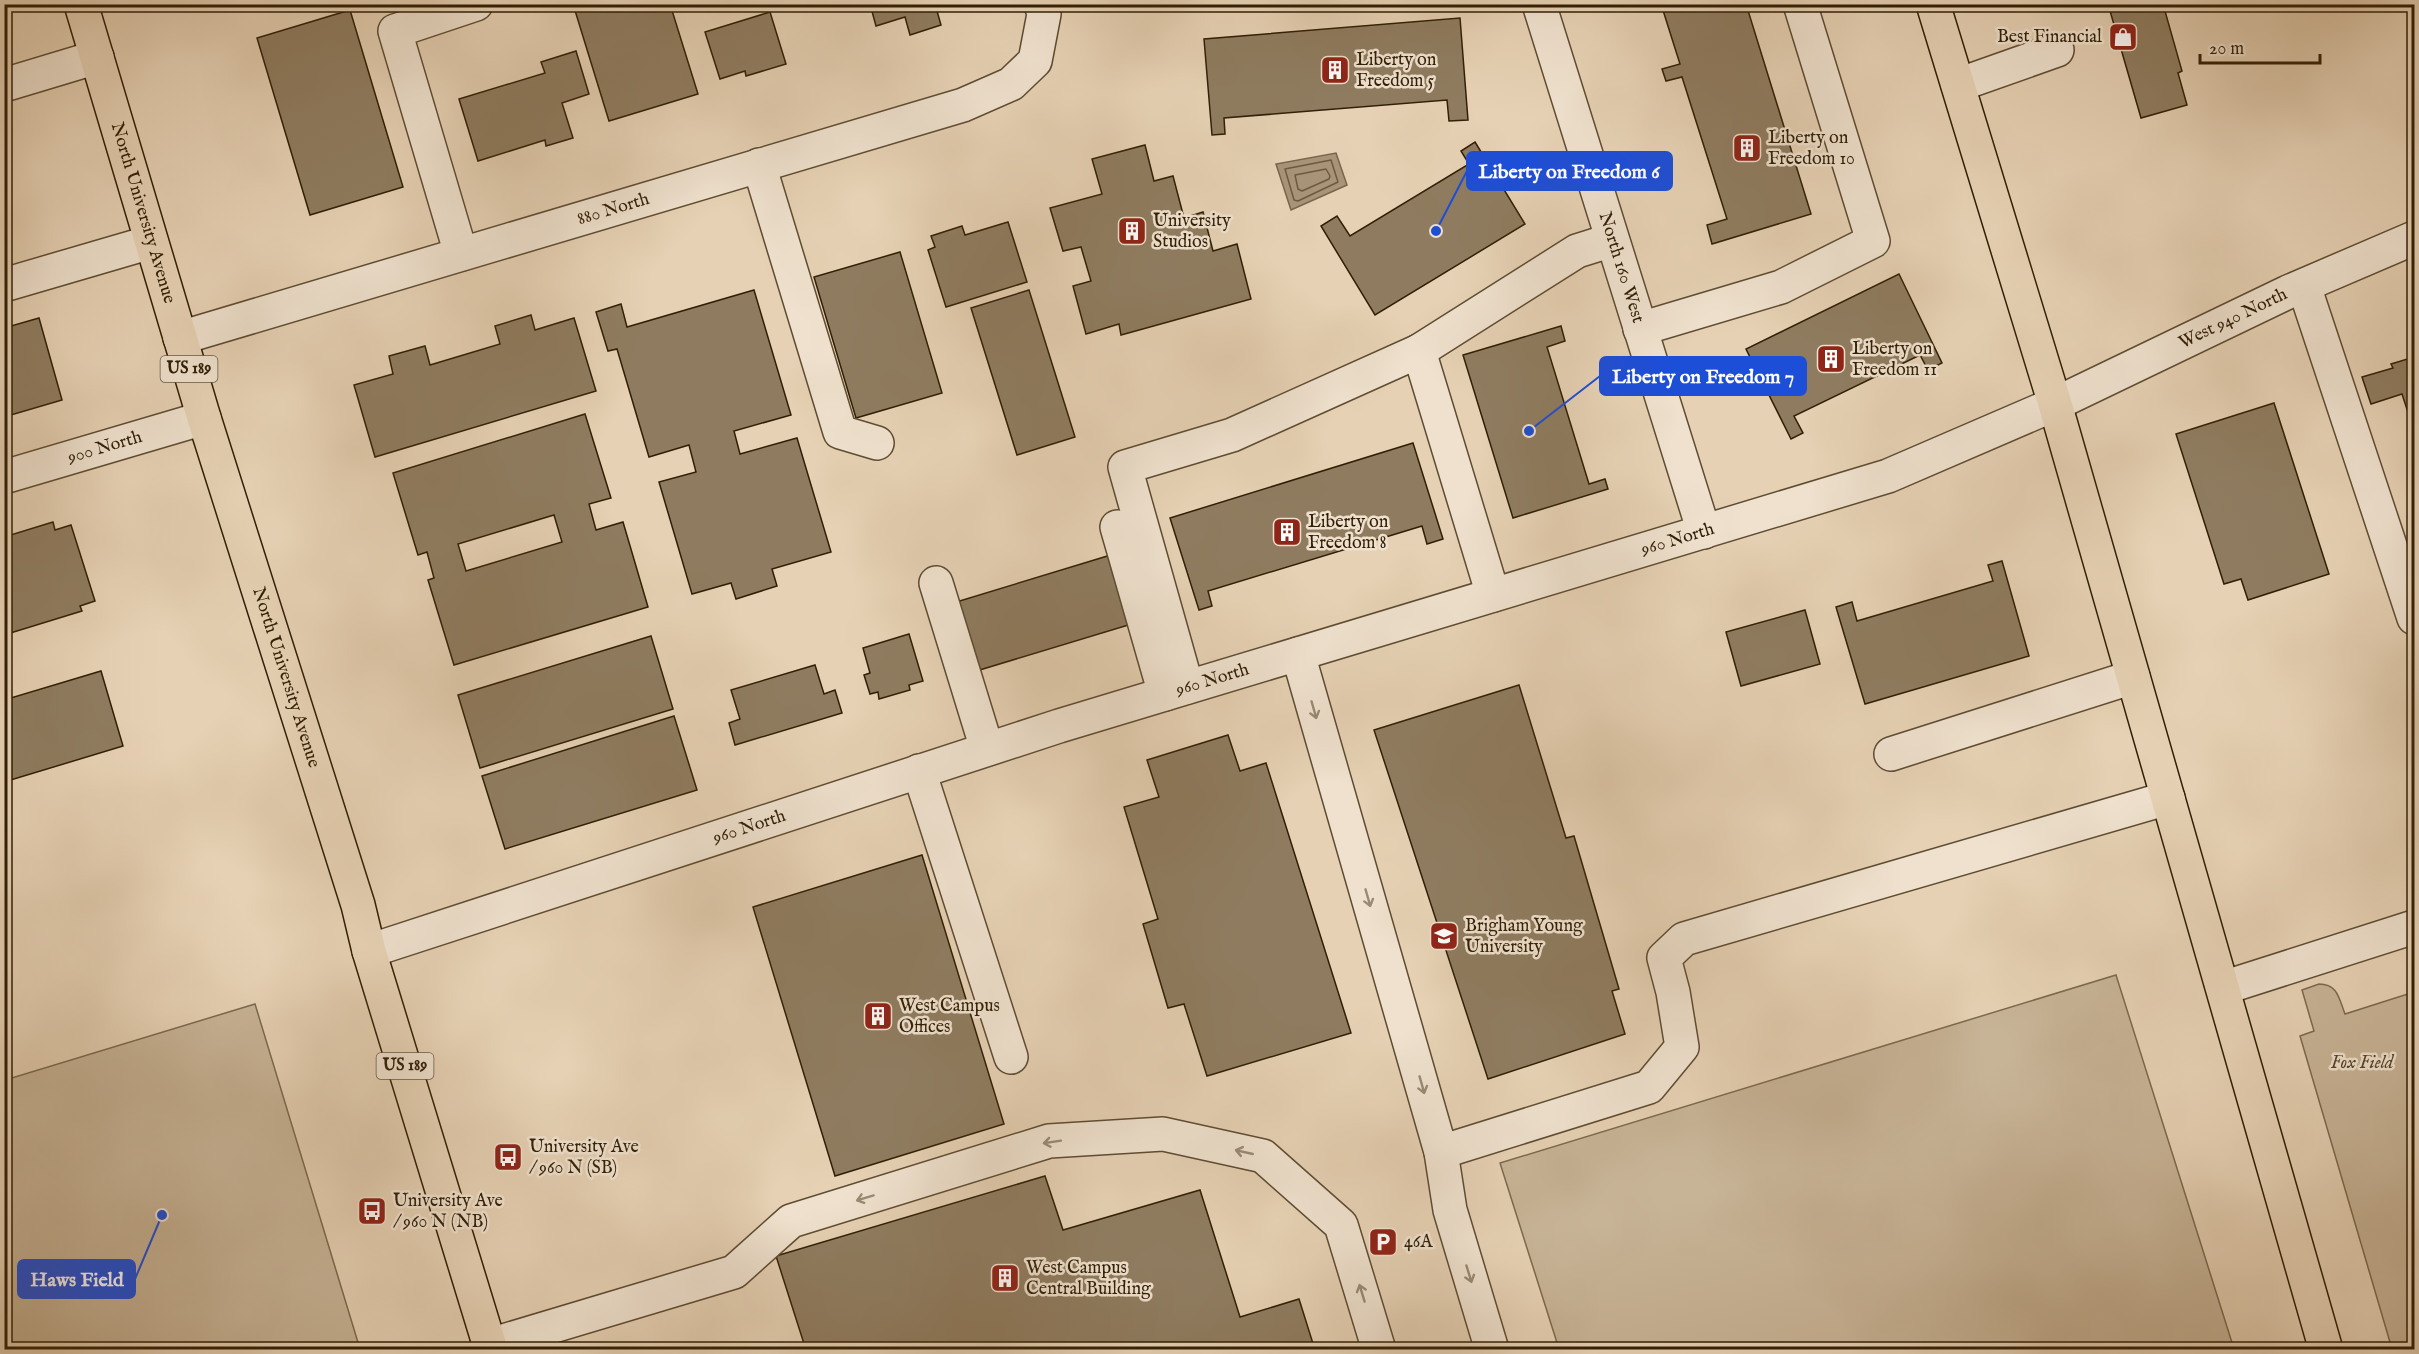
<svg xmlns="http://www.w3.org/2000/svg" width="2419" height="1354" viewBox="0 0 2419 1354" font-family="'IM FELL English',serif">
<rect width="100%" height="100%" fill="#e6d1b4"/>
<filter id="stains"><feTurbulence type="fractalNoise" baseFrequency=".00333" numOctaves="4"/><feColorMatrix values="0 0 0 0 .2 0 0 0 0 .09 0 0 0 0 .02 0 0 0 .5 -.17"/></filter>
<radialGradient id="worn" r=".72"><stop offset=".6" stop-color="#630" stop-opacity="0"/><stop offset="1" stop-color="#630" stop-opacity=".3"/></radialGradient>
<g fill="#c7b396" stroke="#7c694e" stroke-width="1.5">
<path d="M2116,975l118,374h-675l-59,-186z"/>
<path d="M2319,984c19,0 20,15 26,30l69,-22v357h-22l-92,-313 14,-5 -12,-41z"/>
<path d="M255,1004l105,345h-355v-269z"/>
</g>
<path fill="#a89479" stroke="#78654b" stroke-width="1.5" d="M1336,153l11,32 -56,25 -15,-46z"/>
<g fill="none" stroke-linecap="round" stroke-linejoin="round">
<g stroke="#6c5a40" stroke-width="1.5">
<path d="M1331,160l7,22 -40,19 -4,-1 -9,-31z"/>
<path d="M1326,169l4,7 -1,3 -27,12 -4,-2 -3,-14z"/>
</g>
</g>
<g fill="#8f7c60" stroke="#301f06" stroke-width="1.5" fill-rule="evenodd">
<path d="M573,4h97l28,90 -89,27z"/>
<path d="M870,4h65l6,21 -31,10 -5,-18 -29,9z"/>
<path d="M1661,4h85l65,210 -99,30 -5,-19 20,-6 -45,-142 -16,4 -4,-12 18,-5z"/>
<path d="M2108,4h55l19,67 -4,2 9,32 -46,13z"/>
<path d="M350,10l53,177 -93,28 -53,-177z"/>
<path d="M770,12l16,52 -40,12 -1,-5 -25,8 -15,-47z"/>
<path d="M1460,18l8,102 -19,1 -2,-21 -223,18 1,16 -13,1 -8,-96z"/>
<path d="M576,51l13,43 -27,9 11,35 -27,8 -1,-6 -67,21 -19,-62 86,-26 -4,-11z"/>
<path d="M1475,142l50,82 -150,91 -54,-89 16,-10 13,20 119,-72 -8,-13z"/>
<path d="M1145,145l9,36 19,-5 11,42 19,-6 10,39 24,-7 14,55 -130,36 -2,-11 -33,10 -13,-48 18,-5 -10,-34 -18,4 -13,-43 52,-14 -10,-35z"/>
<path d="M1008,222l19,60 -81,25 -18,-57 7,-3 -4,-11 31,-10 3,9z"/>
<path d="M900,252l42,141 -86,25 -42,-141z"/>
<path d="M1899,274l43,89 -14,7 -8,-15 -126,61 9,17 -12,6 -45,-90z"/>
<path d="M754,290l37,125 -57,16 6,23 57,-16 34,114 -59,17 5,17 -41,13 -5,-16 -39,11 -33,-112 37,-10 -7,-27 -40,12 -32,-108 -9,2 -12,-39 25,-8 6,23z"/>
<path d="M1029,290l46,147 -58,18 -46,-147z"/>
<path d="M531,315l4,15 39,-12 22,73 -221,66 -21,-72 39,-11 -4,-18 36,-10 5,19 70,-21 -5,-18z"/>
<path d="M39,318l23,82 -58,17v-89z"/>
<path d="M1561,326l4,15 -18,6 42,137 16,-5 3,10 -95,29 -50,-163z"/>
<path d="M2414,357v74l-12,-37 -31,10 -9,-27 31,-9 -2,-4z"/>
<path d="M2274,403l55,171 -81,26 -7,-21 -17,5 -48,-150z"/>
<path d="M585,414l26,84 -22,6 7,26 27,-8 25,85 -194,58 -26,-85 6,-2 -7,-26 -9,3 -25,-82zM554,515l8,27 -96,29 -8,-27z"/>
<path d="M1413,443l30,96 -16,5 -5,-18 -214,65 4,15 -13,4 -29,-92z"/>
<path d="M53,522l2,8 16,-5 24,76 -15,5 2,5 -78,24v-98z"/>
<path d="M1114,554l21,69 -162,49 -20,-69z"/>
<path d="M2002,561l27,95 -164,48 -29,-97 16,-5 5,19 136,-40 -5,-16z"/>
<path d="M1805,610l15,54 -79,22 -15,-54z"/>
<path d="M909,634l14,47 -14,4 1,5 -31,9 -1,-7 -8,2 -6,-19 6,-2 -7,-25z"/>
<path d="M651,636l22,73 -193,59 -22,-73z"/>
<path d="M815,665l9,29 11,-4 7,23 -107,32 -6,-22 11,-4 -9,-29z"/>
<path d="M101,671l22,75 -119,36v-82z"/>
<path d="M1519,685l47,153 8,-2 45,153 -7,2 13,43 -137,45 -114,-349z"/>
<path d="M674,716l23,74 -192,59 -23,-73z"/>
<path d="M1228,735l12,36 26,-8 85,270 -144,43 -23,-72 -16,4 -25,-84 15,-5 -34,-112 35,-10 -12,-37z"/>
<path d="M922,855l82,269 -169,52 -82,-269z"/>
<path d="M1045,1176l18,54 137,-40 40,127 59,-18 16,51h-509l-30,-94z"/>
</g>
<g fill="none" stroke-linecap="round" stroke-linejoin="round">
<g stroke="#5e4c32" stroke-width="36">
<g id="minor">
<path id="s1" d="M1539,4l165,528"/>
<path d="M4,85l93,-28"/>
<path d="M1958,85l99,-35"/>
<path d="M759,165l81,267 37,11"/>
<path d="M461,254l-66,-223 81,-27"/>
<path d="M4,285l147,-43"/>
<path d="M2304,286l110,332"/>
<path d="M1640,329l141,-42 92,-46 -73,-237"/>
<path id="s2" d="M180,338l783,-233 48,-21 24,-23 9,-47 -3,-10"/>
<path d="M1419,351l158,-100 35,-11"/>
<path id="s3" d="M4,477l200,-59"/>
<path d="M1117,527l48,167"/>
<path d="M936,583l51,166"/>
<path d="M1298,654l143,498 9,58 42,140"/>
<path d="M1187,687l-62,-220 107,-32 187,-84 74,244"/>
<path d="M1891,754l242,-77"/>
<path d="M919,771l92,286"/>
<path id="s4" d="M369,951l690,-225 829,-250 167,-72 233,-112 126,-54"/>
<path d="M2223,988l191,-61"/>
<path d="M1441,1152l208,-65 33,-40 -9,-55 -9,-34 20,-19 484,-141"/>
<path d="M490,1345l244,-73 57,-51 258,-80 114,-7 100,22 78,69 38,125"/>
</g>
</g>
<g stroke="#301f06" stroke-width="36">
<path id="major" d="M1933,4l122,400 271,946"/>
</g>
<g stroke="#301f06" stroke-width="36">
<g id="highway">
<path id="s5" d="M81,4l123,414 154,487 11,46 122,399"/>
</g>
</g>
<use href="#minor" stroke="#efe1ce" stroke-width="33"/>
<use href="#major" stroke="#e6d1b4" stroke-width="33"/>
<use href="#highway" stroke="#e6d1b4" stroke-width="33"/>
</g>
<defs><path id="oneway-shaft" d="M-6 0H5M1.5-3L5.5 0L1.5 3" fill="none" stroke-width="1.6" stroke-linecap="round" stroke-linejoin="round" transform="scale(1.5)"/></defs>
<g stroke="#998a74">
<use href="#oneway-shaft" transform="translate(1314 710) rotate(74)"/>
<use href="#oneway-shaft" transform="translate(1368 898) rotate(74)"/>
<use href="#oneway-shaft" transform="translate(1422 1085) rotate(74)"/>
<use href="#oneway-shaft" transform="translate(1052 1142) rotate(171)"/>
<use href="#oneway-shaft" transform="translate(1244 1152) rotate(-167)"/>
<use href="#oneway-shaft" transform="translate(865 1198) rotate(163)"/>
<use href="#oneway-shaft" transform="translate(1469 1274) rotate(73)"/>
<use href="#oneway-shaft" transform="translate(1362 1293) rotate(-107)"/>
</g>
<defs>
<g id="shop-square" transform="scale(1.5)"><rect x="-9" y="-9" width="18" height="18" rx="4" fill="#8f2418" stroke="#efe1ce"/><path d="M-5-2.5h2.3a2.7 3.5 0 0 1 5.4 0H5L5.5 6h-11ZM-1.5-2.5h3a1.5 2.3 0 0 0-3 0Z" fill="#fff"/></g>
<g id="building-square" transform="scale(1.5)"><rect x="-9" y="-9" width="18" height="18" rx="4" fill="#8f2418" stroke="#efe1ce"/><path d="M-4-6H4V6H1V3H-1V6H-4ZM-2.5-4.3h1.7v1.8h-1.7ZM.8-4.3h1.7v1.8H.8ZM-2.5-1h1.7V.8h-1.7ZM.8-1h1.7V.8H.8Z" fill="#fff"/></g>
<g id="university-square" transform="scale(1.5)"><rect x="-9" y="-9" width="18" height="18" rx="4" fill="#8f2418" stroke="#efe1ce"/><path d="M0-5L7-2L0 1L-7-2ZM-4 1L0 2.5L4 1V4Q0 6-4 4Z" fill="#fff"/></g>
<g id="bus-square" transform="scale(1.5)"><rect x="-9" y="-9" width="18" height="18" rx="4" fill="#8f2418" stroke="#efe1ce"/><path d="M-5-6H5V4H4V6H2V4H-2V6H-4V4H-5ZM-3.5-4V0h7V-4ZM-3.5 1.2v1.5H-2V1.2ZM2 1.2v1.5H3.5V1.2Z" fill="#fff"/></g>
<g id="parking-square" transform="scale(1.5)"><rect x="-9" y="-9" width="18" height="18" rx="4" fill="#8f2418" stroke="#efe1ce"/><path d="M-3.5-5.5H1a3.5 3.5 0 0 1 0 7H-1V5.5H-3.5ZM-1-3.4V-.6H.8a1.4 1.4 0 0 0 0-2.8Z" fill="#fff"/></g>
</defs>
<g fill-rule="evenodd">
<use href="#shop-square" x="2123" y="37"/>
<use href="#building-square" x="1335" y="70"/>
<use href="#building-square" x="1747" y="148"/>
<use href="#building-square" x="1132" y="231"/>
<use href="#building-square" x="1831" y="359"/>
<use href="#building-square" x="1287" y="532"/>
<use href="#university-square" x="1444" y="936"/>
<use href="#building-square" x="878" y="1016"/>
<use href="#bus-square" x="508" y="1157"/>
<use href="#bus-square" x="372" y="1211"/>
<use href="#parking-square" x="1383" y="1242"/>
<use href="#building-square" x="1005" y="1278"/>
</g>
<g text-anchor="middle" dominant-baseline="central" stroke-width="5" stroke-linejoin="round" paint-order="stroke">
<g fill="#efe1ce" stroke="#695942" stroke-width="1.5">
<rect x="160.5" y="356" width="57" height="26" rx="4.5"/>
<rect x="376.5" y="1053" width="57" height="26" rx="4.5"/>
</g>
<g font-size="16" font-weight="bold" fill="#301f06">
<text x="189" y="369">US 189</text>
<text x="405" y="1066">US 189</text>
</g>
<g font-size="18" fill="#301f06" stroke="#efe1ce" text-anchor="start">
<text x="2102" y="37" text-anchor="end">Best Financial</text>
<text x="1356" y="60">Liberty on<tspan x="1356" dy="21">Freedom 5</tspan></text>
<text x="1768" y="138">Liberty on<tspan x="1768" dy="21">Freedom 10</tspan></text>
<text x="1153" y="221">University<tspan x="1153" dy="21">Studios</tspan></text>
<text x="1852" y="349">Liberty on<tspan x="1852" dy="21">Freedom 11</tspan></text>
<text x="1308" y="522">Liberty on<tspan x="1308" dy="21">Freedom 8</tspan></text>
<text x="1465" y="926">Brigham Young<tspan x="1465" dy="21">University</tspan></text>
<text x="899" y="1006">West Campus<tspan x="899" dy="21">Offices</tspan></text>
<text x="529" y="1147">University Ave<tspan x="529" dy="21">/ 960 N (SB)</tspan></text>
<text x="393" y="1201">University Ave<tspan x="393" dy="21">/ 960 N (NB)</tspan></text>
<text x="1404" y="1242">46A</text>
<text x="1026" y="1268">West Campus<tspan x="1026" dy="21">Central Building</tspan></text>
</g>
<g font-size="18" fill="#301f06" stroke="#efe1ce">
<text stroke="none"><textPath href="#s2" startOffset="452">880 North</textPath></text>
<text stroke="none"><textPath href="#s5" startOffset="218">North University Avenue</textPath></text>
<text stroke="none"><textPath href="#s1" startOffset="276">North 160 West</textPath></text>
<text stroke="none"><textPath href="#s4" startOffset="1971">West 940 North</textPath></text>
<text stroke="none"><textPath href="#s3" startOffset="105">900 North</textPath></text>
<text stroke="none"><textPath href="#s4" startOffset="1372">960 North</textPath></text>
<text stroke="none"><textPath href="#s5" startOffset="704">North University Avenue</textPath></text>
<text stroke="none"><textPath href="#s4" startOffset="886">960 North</textPath></text>
<text stroke="none"><textPath href="#s4" startOffset="400">960 North</textPath></text>
</g>
<g font-size="18" font-style="italic" fill="#56442a" stroke="#efe1ce">
<text x="2362" y="1063">Fox Field</text>
</g>
</g>
<path fill="none" stroke="#1d4ed8" stroke-width="2" d="M1436 231L1467 171M1529 431L1600 376M162 1215L135 1279"/>
<g fill="#1d4ed8" stroke="#efe1ce" stroke-width="2">
<circle cx="1436" cy="231" r="6"/>
<circle cx="1529" cy="431" r="6"/>
<circle cx="162" cy="1215" r="6"/>
</g>
<g fill="#1d4ed8" stroke="#1d4ed8" stroke-width="2">
<rect x="1467" y="152" width="205" height="38" rx="6"/>
<rect x="1600" y="357" width="206" height="38" rx="6"/>
<rect x="18" y="1260" width="117" height="38" rx="6"/>
</g>
<g font-size="20" text-anchor="middle" font-weight="bold" fill="#fff">
<text x="1569" y="178">Liberty on Freedom 6</text>
<text x="1703" y="383">Liberty on Freedom 7</text>
<text x="77" y="1286">Haws Field</text>
</g>
<rect width="2419" height="1354" fill="none" stroke="#e6d1b4" stroke-width="24"/>
<rect x="6" y="6" width="2407" height="1342" fill="none" stroke="#301f06" stroke-width="3"/>
<rect x="12" y="12" width="2395" height="1330" fill="none" stroke="#301f06" stroke-width="1.5"/>
<path d="M2200 54v9h120v-9" fill="none" stroke="#301f06" stroke-width="3"/>
<text x="2209" y="54" font-size="18" fill="#301f06" stroke="#efe1ce" stroke-width="4.5" paint-order="stroke">20 m</text>
<rect width="100%" height="100%" filter="url(#stains)"/>
<rect width="100%" height="100%" fill="url(#worn)"/>
</svg>
